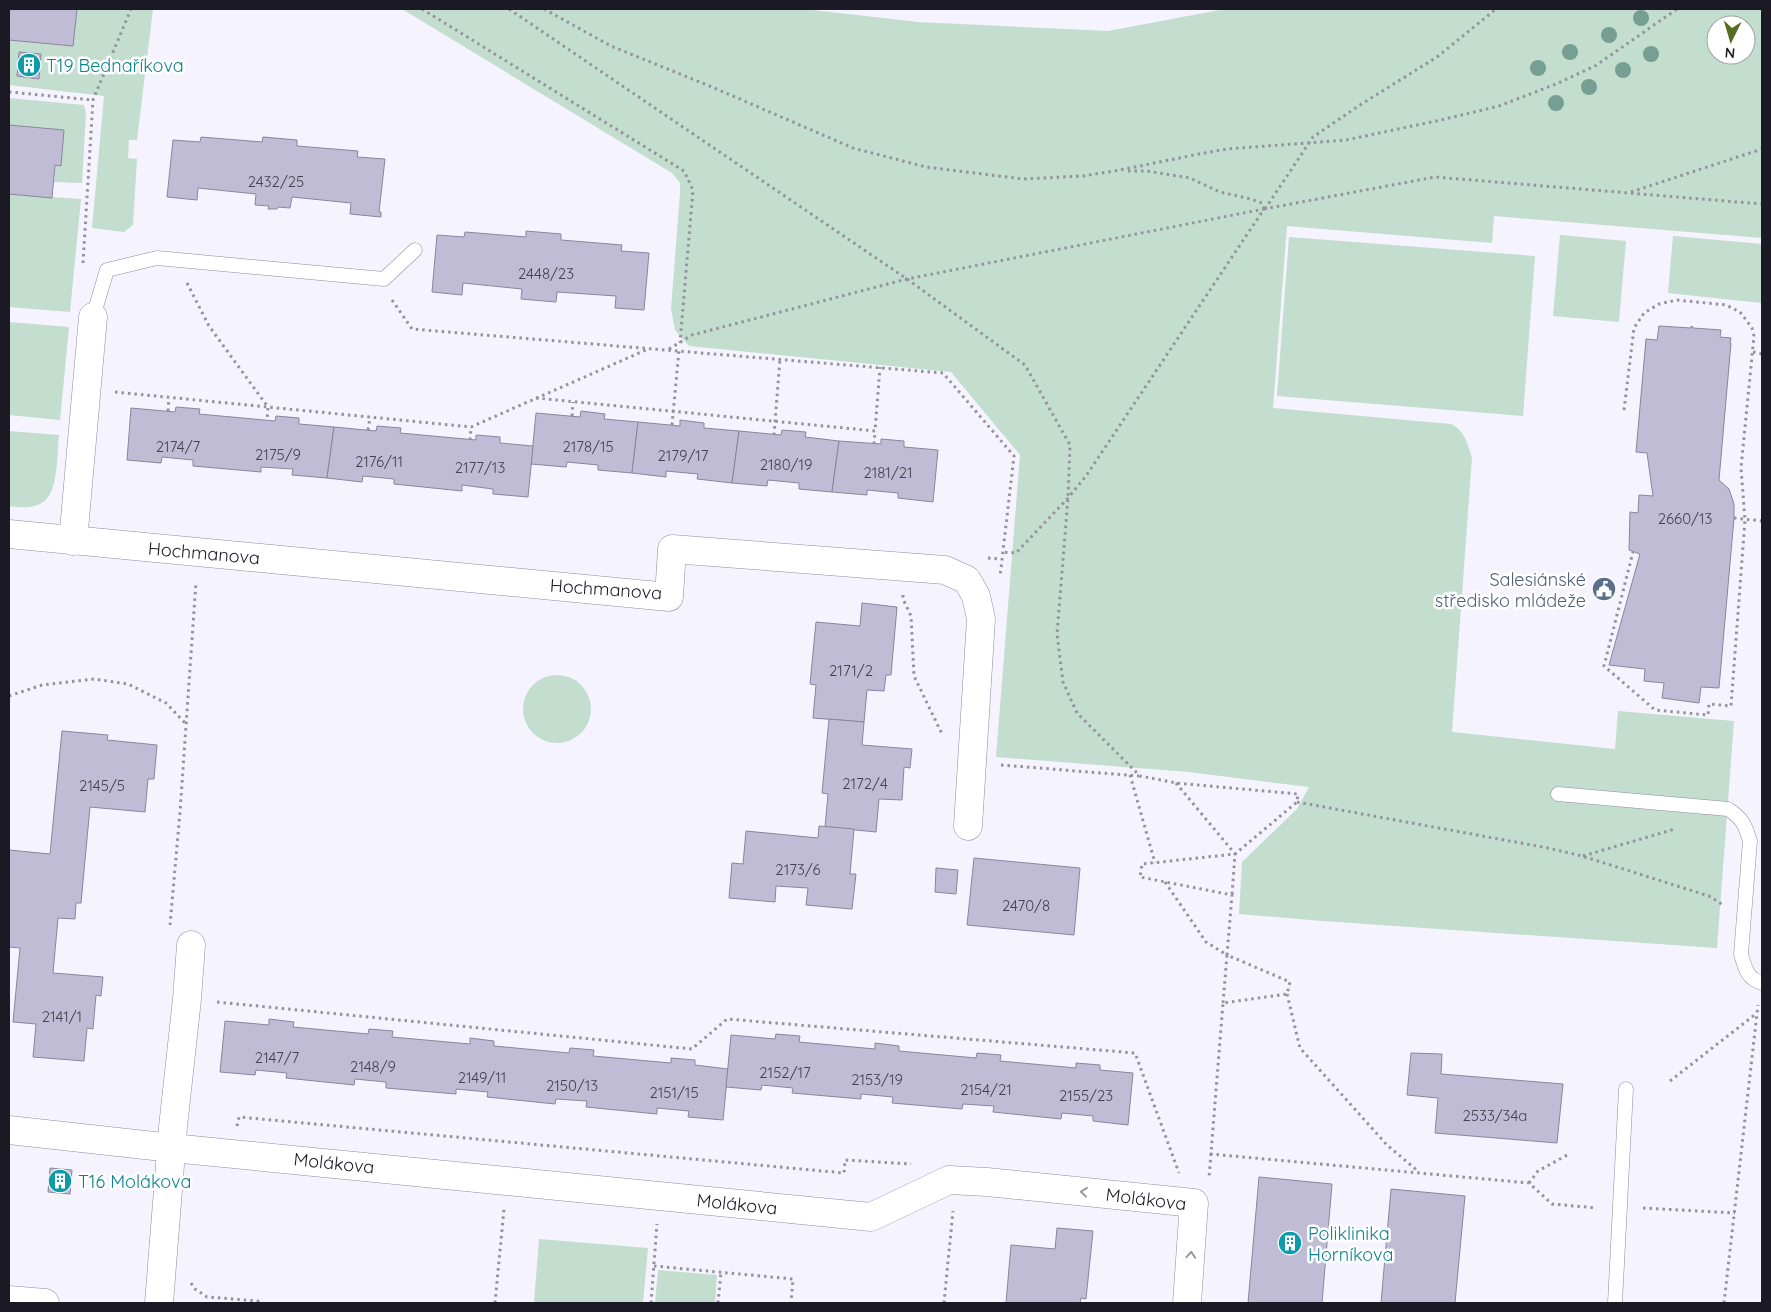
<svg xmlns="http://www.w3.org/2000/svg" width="1771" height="1312" viewBox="0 0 1771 1312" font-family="Quicksand,sans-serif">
<rect width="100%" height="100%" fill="#f5f3fe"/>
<g fill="#c3ddce" fill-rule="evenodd">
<path d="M9,9h144l-16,131h-8l-1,18 9,1 -4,66 -9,7 -32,-4 12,-132 -95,-11z"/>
<path d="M402,9h402l114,13 190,9 117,-22h537v229l-268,-22 -2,27 -205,-17 -14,182 178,16c14,7 16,19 21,33l-20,275 163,17 3,-38 116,10 -17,227 -395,-27 -83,-7 3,-52 55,-53 12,-22 -120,-15 -193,-15 24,-302 -69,-83 -262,-26 -14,-16 -4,-21 9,-116v-10l-8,-10zM1716,25h30v30h-30z"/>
<path d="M9,98l75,7 2,8 -4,70 -28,-1 1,-17h6l3,-35 -55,-5z"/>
<path d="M9,194l72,5 -11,113 -61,-5z"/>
<path d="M1560,235l66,6 -7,81 -66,-6z"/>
<path d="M1673,236l89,8 -1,59 -93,-10z"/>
<path d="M1289,237l246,19 -12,160 -246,-20z"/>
<path d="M9,322l60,5 -9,93 -51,-5z"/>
<path d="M9,431l50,4c-2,18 0,61 -19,69 -11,5 -21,3 -31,2z"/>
<circle cx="557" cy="709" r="34"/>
<path d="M539,1239l109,9 -5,55h-109z"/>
<path d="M658,1270l59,5 -2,28h-60z"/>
</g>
<g fill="#c1bcd6" stroke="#8a859e">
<path d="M9,9h68l-4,37 -64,-6z"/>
<path d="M19,52l22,2 -2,25 -22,-3z"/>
<path d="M9,125l55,5 -3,36 -6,-1 -3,33 -43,-4z"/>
<path d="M201,137l61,5 1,-5 34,3v6l61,5 -1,6 28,2 -6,53h2v5l-31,-3 1,-11 -59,-6 -2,11 -12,-1 -1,2h-9l1,-3 -14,-1 1,-11 -58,-6 -1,12 -30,-3 6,-57 27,2z"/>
<path d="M526,231l35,3v6l61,5 -1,6 28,2 -5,57 -29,-2 1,-12 -59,-4 -1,10 -35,-3 1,-10 -59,-6 -1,12 -30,-3 5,-57 27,2 1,-5 61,5z"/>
<path d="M1659,326l32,2v-2l2,1v1l28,2 -1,7 11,1 -1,5h1l-12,137 10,9 5,15v14l-15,170 -18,-1 -2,16 -37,-5 2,-15 -20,-2 1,-12 -36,-4 31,-111 -11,-4 1,-38 8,1 1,-18 14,1 -6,-43 -11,-1 10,-113 11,1z"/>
<path d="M176,407l24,2 -1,5 76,7 1,-5 23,2v6l35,3 -7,51 -35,-3 1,-6 -32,-2v5l-68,-6v-6l-31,-3 -1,6 -34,-3 4,-52 44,4z"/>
<path d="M581,411l24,3 -1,5 34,3 -6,51 -34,-3v-5l-31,-3 -1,5 -35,-3 5,-51 44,4z"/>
<path d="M680,420l24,3v5l35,3 -7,52 -35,-4 1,-5 -32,-3v6l-34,-4 6,-51 42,4z"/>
<path d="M377,426l24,2 -1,5 76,7v-5l24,2v6l33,3 -5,51 -35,-3v-5l-31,-4v6l-68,-7v-5l-31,-3 -1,6 -35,-4 7,-51 42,4z"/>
<path d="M782,430l24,2 -1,5 34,4 -7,51 -33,-3v-6l-31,-3 -1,6 -35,-3 7,-52 42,4z"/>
<path d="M881,439l23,2v6l34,3 -5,52 -35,-4v-5l-31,-3v5l-35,-3 7,-51 42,3z"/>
<path d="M862,603l35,4 -6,68h-5l-2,16 -17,-1 -3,32 -51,-4 3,-33 -6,-1 6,-62 44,4z"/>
<path d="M829,719l35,3 -2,23 50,4 -2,19 -6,-1 -2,33 -23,-1 -3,33 -51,-5 3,-33 -6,-1z"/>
<path d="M62,731l46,4 -1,5 50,5 -3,34h-6l-3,33 -55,-5 -9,96h-5l-1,16 -17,-1 -5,55 50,4 -2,19 -5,-1 -3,34 -6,-1 -3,33 -51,-4 3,-33 -23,-2 7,-74 -11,-1v-97l41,4z"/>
<path d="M819,826l35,3 -4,45h6l-4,35 -46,-4 2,-17 -32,-2 -1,16 -46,-4 3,-35 11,1 3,-33 72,7z"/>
<path d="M974,858l106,10 -6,67 -107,-10z"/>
<path d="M936,868l22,2 -2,24 -21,-2z"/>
<path d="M269,1019l25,3 -1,5 75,7 1,-5 24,2 -1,6 78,7v-6l24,3v5l75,7 1,-5 24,2 -1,6 78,7v-5l24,2v5l33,4 -5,51 -35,-3 1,-6 -32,-3v6l-71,-7 1,-6 -31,-2 -1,5 -68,-7 1,-5 -32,-3v5l-70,-6v-6l-31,-3 -1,6 -68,-7 1,-5 -31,-3 -1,5 -35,-3 5,-51 44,4z"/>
<path d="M776,1034l24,2 -1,6 76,7v-6l24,3v5l77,7 1,-5 24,2 -1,6 76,7v-5l24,2v5l33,3 -5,52 -35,-4v-5l-31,-3 -1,6 -68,-7 1,-6 -31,-2 -1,5 -70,-6 1,-6 -32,-3v5l-69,-6 1,-5 -31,-3 -1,5 -35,-3 5,-52 44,4z"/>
<path d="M1411,1053l31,1 -1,20 122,10 -6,59 -122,-10 3,-35 -31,-3z"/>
<path d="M50,1168l22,2 -2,24 -22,-2z"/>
<path d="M1259,1177l73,7 -10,119h-74z"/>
<path d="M1391,1189l74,7 -10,107h-74z"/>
<path d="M1057,1228l36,3 -7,68 -5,-1 -1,5h-74l5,-58 44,4z"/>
</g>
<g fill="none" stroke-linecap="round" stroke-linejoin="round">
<g stroke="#908ba4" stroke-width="15">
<g id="lane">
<path d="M93,317l14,-47 50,-12 227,21 31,-29"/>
<path d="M1558,794l170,15c15,10 17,16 22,32l-9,113c4,14 6,25 21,29"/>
<path d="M1615,1303l11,-214"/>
</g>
</g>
<g stroke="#908ba4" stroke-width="29">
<g id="street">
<path d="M9,534l660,63 3,-48 273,21 22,10 9,16 5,23 -13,207"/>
<path d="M73,541l20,-224"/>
<path d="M9,1130l163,18 699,69 78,-37 38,2 207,21 -7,100"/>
<path d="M9,1300l36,3"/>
<path d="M159,1303l14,-176 14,-128 4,-54"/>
</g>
</g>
<g stroke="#94929d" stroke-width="3" stroke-dasharray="2.5 4" stroke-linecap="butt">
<path d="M422,9l262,162 9,19 -13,153"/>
<path d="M509,9l398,270 118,86 45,80 -2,53 -11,136 6,48 14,31 63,63 36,7 122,11 -1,8 -62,52 -93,10 -2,13 92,18 -5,60 63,27 -3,12 -64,9 -14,175"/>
<path d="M544,9l67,37 101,41 141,61 73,19 97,12 60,-3 37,-6 79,-16 28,-5 119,-9 95,-20 58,-14 57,-22 39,-18 82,-57"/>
<path d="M9,92l84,8"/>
<path d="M1128,171h19l43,7 30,14 31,7 11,4 2,6"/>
<path d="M1631,192l131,-43"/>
<path d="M1264,209l171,-32 327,27"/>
<path d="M1265,209l48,-72 47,-32 77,-48 59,-48"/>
<path d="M83,263l10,-163 38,-91"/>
<path d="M187,283l22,43 59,81 -1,14"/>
<path d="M392,300l20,29 531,44 71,83 -14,121"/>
<path d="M669,349l23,-14 215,-56 357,-70 -178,267 -18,22 -52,55 -14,-1"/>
<path d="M1753,352l9,2"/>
<path d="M115,392l356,35 177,-78"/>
<path d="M536,398l339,33 5,-64"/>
<path d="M1624,410l10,-82 10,-15 15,-9 18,-4 49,5 14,7 12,16 2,8 -13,132 4,52 -14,186 -22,-2 -1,11 -53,-5 -51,-44 29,-114"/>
<path d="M168,411l1,-13"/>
<path d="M572,416l1,-14"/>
<path d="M672,425l7,-75"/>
<path d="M368,430l2,-13"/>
<path d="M774,435l6,-76"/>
<path d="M470,440l1,-13"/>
<path d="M874,444l1,-13"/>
<path d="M1734,518l28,3"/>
<path d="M988,558l13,1"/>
<path d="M903,595v4l8,17 3,60 29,60"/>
<path d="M9,696l33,-11 52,-6 34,5 38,19 20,21"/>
<path d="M1001,765l138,11"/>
<path d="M1130,775l25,88"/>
<path d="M1176,783l59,71 -3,41"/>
<path d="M1297,802l251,46 34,8 127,40 14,9"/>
<path d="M1583,856l92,-27"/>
<path d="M1165,882l41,60 21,13 -4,48"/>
<path d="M170,925l10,-113 16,-230"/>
<path d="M1287,994l13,54 87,97 32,27"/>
<path d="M217,1002l475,47 35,-30 408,34 44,120"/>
<path d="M1670,1081l87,-68"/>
<path d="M237,1126l2,-9 605,56 1,-13 66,4"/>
<path d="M1210,1154l319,29 23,21 45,4"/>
<path d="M1529,1183l9,-12 31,-17"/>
<path d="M1643,1208l92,5"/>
<path d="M654,1266l139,13 -2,24"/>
<path d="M191,1283l4,6 12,8 51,4v2"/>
<path d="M495,1303l9,-94"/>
<path d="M651,1303l6,-79"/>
<path d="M718,1303l3,-31"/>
<path d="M944,1303l9,-92"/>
<path d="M1724,1303l34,-298"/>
</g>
<use href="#lane" stroke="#fff" stroke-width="14"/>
<use href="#street" stroke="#fff" stroke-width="28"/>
</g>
<g fill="#769e93">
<circle cx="1641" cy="18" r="8"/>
<circle cx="1609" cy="35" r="8"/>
<circle cx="1570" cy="52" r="8"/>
<circle cx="1651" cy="54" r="8"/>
<circle cx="1538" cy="68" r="8"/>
<circle cx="1623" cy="70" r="8"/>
<circle cx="1589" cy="87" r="8"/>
<circle cx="1556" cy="103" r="8"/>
</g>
<defs><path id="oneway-chevron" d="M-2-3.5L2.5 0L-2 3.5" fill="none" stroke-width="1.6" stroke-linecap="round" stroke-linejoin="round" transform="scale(1.25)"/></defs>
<g stroke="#98989c">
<use href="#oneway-chevron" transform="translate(1084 1192) rotate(-174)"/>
<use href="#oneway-chevron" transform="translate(1191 1255) rotate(-86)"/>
</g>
<defs>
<g id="building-disc" transform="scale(1.25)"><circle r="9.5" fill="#0f9aa8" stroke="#fff"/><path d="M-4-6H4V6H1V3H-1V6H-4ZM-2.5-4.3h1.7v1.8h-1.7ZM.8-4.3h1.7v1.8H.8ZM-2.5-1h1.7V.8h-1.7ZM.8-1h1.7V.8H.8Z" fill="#fff"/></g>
<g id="civic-disc" transform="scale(1.25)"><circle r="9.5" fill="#5c6f8a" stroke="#fff"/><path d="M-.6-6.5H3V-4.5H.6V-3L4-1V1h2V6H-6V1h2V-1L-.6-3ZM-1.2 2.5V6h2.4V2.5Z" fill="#fff"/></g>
</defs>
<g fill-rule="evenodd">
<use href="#building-disc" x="29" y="65"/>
<use href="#civic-disc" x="1604" y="589"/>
<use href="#building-disc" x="60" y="1181"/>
<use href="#building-disc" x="1290" y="1243"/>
</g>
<g text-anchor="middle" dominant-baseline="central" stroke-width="5" stroke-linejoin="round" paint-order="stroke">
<g font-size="15" fill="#444250">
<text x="276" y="181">2432/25</text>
<text x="546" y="273">2448/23</text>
<text x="178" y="446">2174/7</text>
<text x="588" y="446">2178/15</text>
<text x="278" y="454">2175/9</text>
<text x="683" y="455">2179/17</text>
<text x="379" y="461">2176/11</text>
<text x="786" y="464">2180/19</text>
<text x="480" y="467">2177/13</text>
<text x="888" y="472">2181/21</text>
<text x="1685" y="518">2660/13</text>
<text x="851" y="670">2171/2</text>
<text x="865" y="783">2172/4</text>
<text x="102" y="785">2145/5</text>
<text x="798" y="869">2173/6</text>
<text x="1026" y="905">2470/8</text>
<text x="62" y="1016">2141/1</text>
<text x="277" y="1057">2147/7</text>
<text x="373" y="1066">2148/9</text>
<text x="785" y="1072">2152/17</text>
<text x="482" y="1077">2149/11</text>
<text x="877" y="1079">2153/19</text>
<text x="572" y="1085">2150/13</text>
<text x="986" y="1089">2154/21</text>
<text x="674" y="1092">2151/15</text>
<text x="1086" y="1095">2155/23</text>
<text x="1495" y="1115">2533/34a</text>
</g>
<g font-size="18" fill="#0d838f" stroke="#fff" text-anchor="start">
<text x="46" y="65">T19 Bednaříkova</text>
<text x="78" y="1181">T16 Molákova</text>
<text x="1308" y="1233">Poliklinika<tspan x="1308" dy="21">Horníkova</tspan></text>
</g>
<g font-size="18" fill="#1b1923" stroke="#fff">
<text transform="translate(204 553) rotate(5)">Hochmanova</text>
<text transform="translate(606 589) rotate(4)">Hochmanova</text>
<text transform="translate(334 1163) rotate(6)">Molákova</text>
<text transform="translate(1146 1199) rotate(7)">Molákova</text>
<text transform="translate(737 1204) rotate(6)">Molákova</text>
</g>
<g font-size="18" fill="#4e5e75" stroke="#fff" text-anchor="end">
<text x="1586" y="579">Salesiánské<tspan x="1586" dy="21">středisko mládeže</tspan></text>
</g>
</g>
<rect width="1771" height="1312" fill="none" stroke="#1b1923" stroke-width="20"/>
<g transform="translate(1731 40) rotate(185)"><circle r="24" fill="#ffffff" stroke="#a4a3a7"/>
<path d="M0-4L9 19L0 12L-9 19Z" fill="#556f21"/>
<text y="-8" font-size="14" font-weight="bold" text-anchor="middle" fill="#1b1923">N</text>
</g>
</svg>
